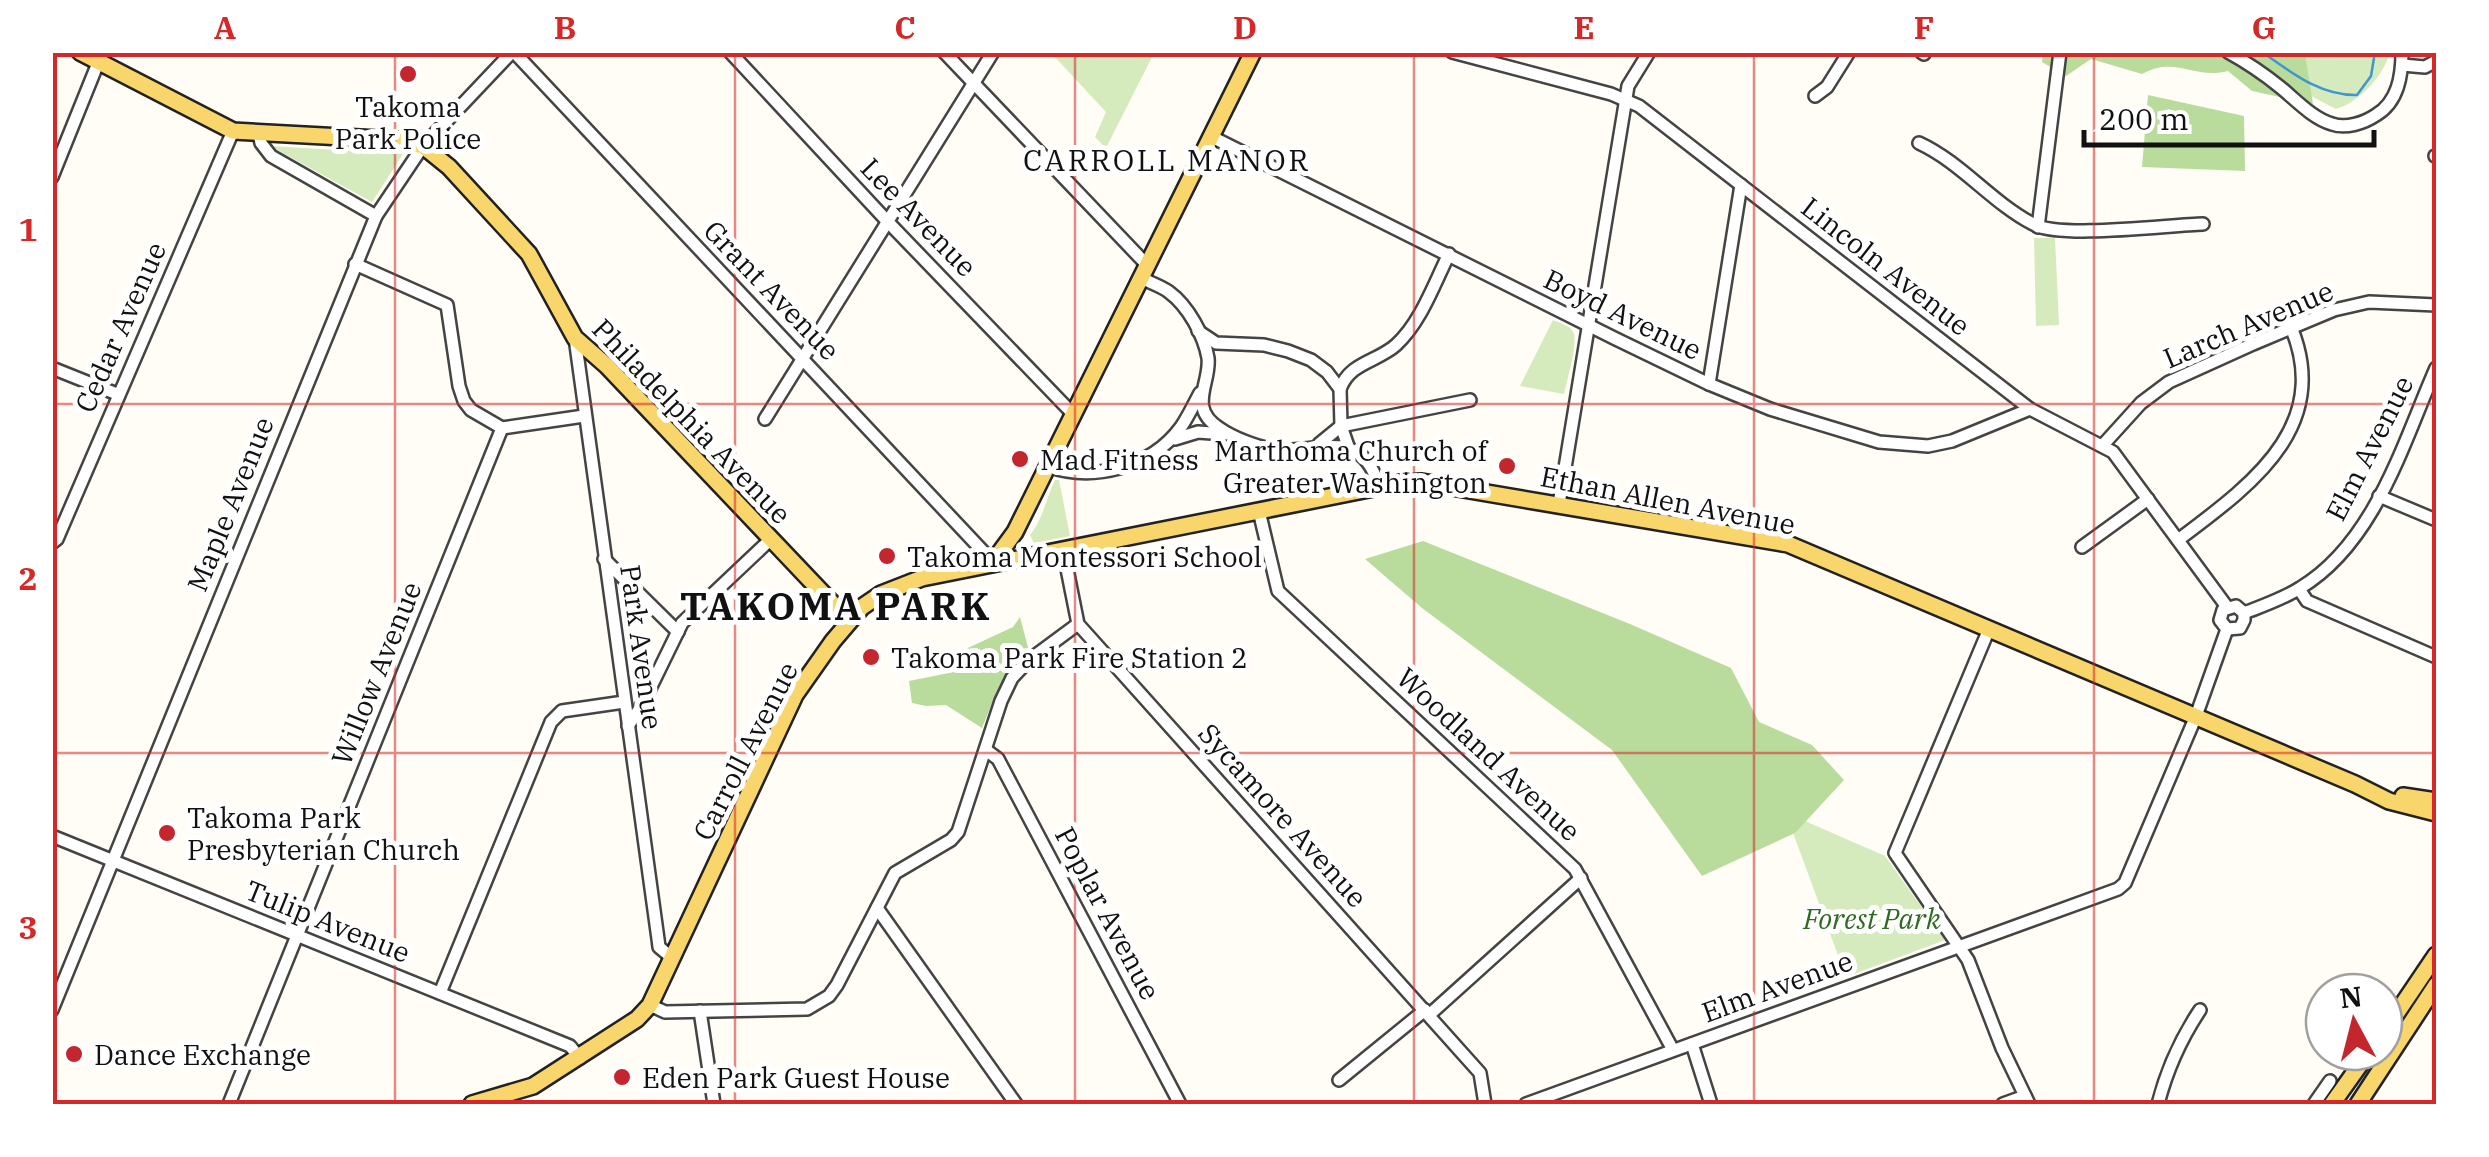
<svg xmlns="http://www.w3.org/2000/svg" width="2489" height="1157" viewBox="0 0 2489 1157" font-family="'IBM Plex Serif',serif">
<rect width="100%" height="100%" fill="#fffdf5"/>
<g fill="#d5ebbd">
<path d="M1056,52l98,1 -48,95 -11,-11 11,-25 -52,-56z"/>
<path d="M2228,53h161c-4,22 -31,50 -53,56z"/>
<path d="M270,146l133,8 -31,48z"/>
<path d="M2034,238h21l4,87 -23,1z"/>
<path d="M1553,320c7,3 19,6 21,14 3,15 -7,45 -10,60l-44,-8z"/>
<path d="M1055,480h4l11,56 -36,7 -4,-8c13,-16 16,-36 25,-55z"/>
<path d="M1805,821l80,35 60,84 -99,37 -54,-147z"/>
</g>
<g fill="#b9dc9c">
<path d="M2043,52l262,1 8,51 -61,-13 -24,-20c-35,9 -51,-16 -86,3l-51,-15 -25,17 -24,-14z"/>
<path d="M2148,95l96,21 1,55 -103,-4z"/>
<path d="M1423,541l207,83 101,44 28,54 53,23 32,35 -49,53 -93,43 -90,-126 -190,-142 -57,-49z"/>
<path d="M1020,617l9,34 -32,40 -15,37 -36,-23 -20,1 -14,-3 -3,-22 50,-10 -2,-18 56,-26z"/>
</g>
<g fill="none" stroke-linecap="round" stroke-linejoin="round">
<path stroke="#3f96cf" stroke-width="2.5" d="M2262,52c29,20 58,44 95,43l14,-19 4,-24"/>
<g stroke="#444" stroke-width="16">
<g id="minor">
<path d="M514,52l479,510"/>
<path d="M730,52l158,170 185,192"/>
<path d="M944,52l203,213"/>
<path d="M1452,52l159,42 28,12 391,303 83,43 114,155"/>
<path d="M1921,52l3,2"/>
<path d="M2228,52c18,10 36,22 52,35 16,13 32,31 52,37 14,5 32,-1 44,-9 22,-13 26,-39 26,-63"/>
<path d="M2402,65l23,2 11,-6"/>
<path d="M1815,96l12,-9 22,-35"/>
<path d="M259,134l2,9 10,13 105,60"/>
<path d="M1212,137l404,202 93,45 61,25 109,33 49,4 24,-5 78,-32"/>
<path d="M1919,143c43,20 72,59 114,81 28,15 134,1 170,0"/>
<path d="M2435,156h1"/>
<path d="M52,177l46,-114"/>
<path d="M2038,227l22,-175"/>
<path d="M355,264l92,41 12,81 5,15 7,9 31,18 82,-12"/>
<path d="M1142,278c8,5 19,8 27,14 19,14 35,43 39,66 3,25 -21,49 11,70 14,10 40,20 58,22 42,3 85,-24 102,37"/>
<path d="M1198,331l18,12 48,2 24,6 23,9 16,12 13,17 1,37 8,23"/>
<path d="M575,338l83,601 1,8 12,10"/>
<path d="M52,368l65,26"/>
<path d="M1709,384l32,-199"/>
<path d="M1340,389c10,-27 37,-27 56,-44 25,-23 38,-61 53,-91"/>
<path d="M765,419l228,-367"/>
<path d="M1175,439l23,-7 27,2"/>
<path d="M1319,444l22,-18 129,-26"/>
<path d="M2102,446l39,-43 28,-21 84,-38 81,-34 35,-8 67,3"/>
<path d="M1047,466c46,16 104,2 134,-39 7,-10 13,-23 19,-34"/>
<path d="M2379,496l57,24"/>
<path d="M1559,504l69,-418 21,-34"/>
<path d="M1259,511l19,80 297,278 98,181"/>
<path d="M2178,540c79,-59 162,-120 106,-228"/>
<path d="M52,543l5,-4 176,-408"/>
<path d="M2082,547l66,-48"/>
<path d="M1063,549l15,75 402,449 5,31"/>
<path d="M604,559l74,73"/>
<path d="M2299,589l8,12 129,56"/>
<path d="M2244,613c18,-7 39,-14 56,-25 75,-45 103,-145 136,-220"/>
<path d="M1989,629l-94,224 73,107 34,88 27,56"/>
<path d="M2227,629l-7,-9 3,-10 13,-4 8,7"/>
<path d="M2227,629l13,-1 4,-8v-7"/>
<path d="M628,726l14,-21 40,-82 89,-84"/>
<path d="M986,750l12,9 182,345"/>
<path d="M52,836l518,210 10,12"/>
<path d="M877,908l139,196"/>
<path d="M440,993l111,-271 11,-11 62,-9"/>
<path d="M650,1005l15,7 142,-3 22,-13 8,-11 58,-112 56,-33 7,-8 43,-131 11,-23 16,-17 50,-37"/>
<path d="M52,1010l324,-794 47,-70 89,-94"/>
<path d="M700,1011l14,93"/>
<path d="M1429,1015l152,-137"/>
<path d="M1692,1044l19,60"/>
<path d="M1339,1080l86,-70"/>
<path d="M229,1104l273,-676"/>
<path d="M1526,1104l592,-215 7,-6 71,-167 31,-87"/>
<path d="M2003,1104l22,-8"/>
<path d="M2158,1104c9,-35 22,-64 42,-94"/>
<path d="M2314,1104l16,-23"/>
</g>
</g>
<g stroke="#222" stroke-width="20">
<g id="major">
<path d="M80,52l153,79 165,9 25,6 26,21 80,87 46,84 32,28 242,255"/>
<path d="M993,562l22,-30 238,-480"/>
<path d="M2403,796l33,5"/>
<path d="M2384,1032l52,-77"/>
<path d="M472,1104l61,-18 104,-67 13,-14 145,-310 38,-54 29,-34 19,-13 41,-16 477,-95 23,-1 366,62 567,240 34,17 47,12"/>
<path d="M2332,1104l37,-52"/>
<path d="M2358,1104l78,-119"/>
</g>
</g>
<use href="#minor" stroke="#fff" stroke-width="11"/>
<use href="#major" stroke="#f9d66b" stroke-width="15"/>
</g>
<path fill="none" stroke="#d62828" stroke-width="2.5" stroke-opacity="0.55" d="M395,52v1052M735,52v1052M1075,52v1052M1414,52v1052M1754,52v1052M2094,52v1052M52,404h2384M52,753h2384"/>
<g fill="#c4262e" stroke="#fff" stroke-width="4">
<circle cx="408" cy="74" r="10"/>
<circle cx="1020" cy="459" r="10"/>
<circle cx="1507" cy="466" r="10"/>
<circle cx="887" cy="556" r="10"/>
<circle cx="871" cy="657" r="10"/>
<circle cx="167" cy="833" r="10"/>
<circle cx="74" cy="1054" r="10"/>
<circle cx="622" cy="1077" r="10"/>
</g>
<g text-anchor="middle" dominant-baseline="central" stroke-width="10" stroke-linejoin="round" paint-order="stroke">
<g font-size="28" fill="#111" stroke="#fff" text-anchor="start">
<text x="408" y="106" text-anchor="middle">Takoma<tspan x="408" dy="32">Park Police</tspan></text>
<text x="1487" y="450" text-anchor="end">Marthoma Church of<tspan x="1487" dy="32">Greater Washington</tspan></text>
<text x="1040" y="459">Mad Fitness</text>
<text x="907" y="556">Takoma Montessori School</text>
<text x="891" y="657">Takoma Park Fire Station 2</text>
<text x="187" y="817">Takoma Park<tspan x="187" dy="32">Presbyterian Church</tspan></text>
<text x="94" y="1054">Dance Exchange</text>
<text x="642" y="1077">Eden Park Guest House</text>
</g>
<g font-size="28" fill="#111" stroke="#fff">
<text transform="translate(919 217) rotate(46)">Lee Avenue</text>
<text transform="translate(1886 266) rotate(38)">Lincoln Avenue</text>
<text transform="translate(772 290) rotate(46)">Grant Avenue</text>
<text transform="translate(1623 314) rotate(26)">Boyd Avenue</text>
<text transform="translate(2248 324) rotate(-23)">Larch Avenue</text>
<text transform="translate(120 327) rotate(-66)">Cedar Avenue</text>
<text transform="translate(692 421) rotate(46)">Philadelphia Avenue</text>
<text transform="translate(2369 448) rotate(-63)">Elm Avenue</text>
<text transform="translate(1668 500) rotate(11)">Ethan Allen Avenue</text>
<text transform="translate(230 504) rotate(-68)">Maple Avenue</text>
<text transform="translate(642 647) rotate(82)">Park Avenue</text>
<text transform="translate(376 673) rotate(-68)">Willow Avenue</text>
<text transform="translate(745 751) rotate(-63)">Carroll Avenue</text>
<text transform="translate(1489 754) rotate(43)">Woodland Avenue</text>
<text transform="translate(1283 815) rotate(48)">Sycamore Avenue</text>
<text transform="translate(1108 913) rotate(62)">Poplar Avenue</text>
<text transform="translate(328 921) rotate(22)">Tulip Avenue</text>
<text transform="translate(1777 986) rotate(-20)">Elm Avenue</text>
</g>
<g font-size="28" font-style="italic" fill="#2f6b1f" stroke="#fff">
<text x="1872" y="918">Forest Park</text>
</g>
<g font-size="30" letter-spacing="2.5" fill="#111" stroke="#fff">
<text x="1167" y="159">CARROLL MANOR</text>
</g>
<g font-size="38" font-weight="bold" letter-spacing="2.5" fill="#111" stroke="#fff">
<text x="836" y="605">TAKOMA PARK</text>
</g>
</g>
<rect width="2489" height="1157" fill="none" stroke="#ffffff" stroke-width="110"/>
<g transform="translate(2354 1022) rotate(353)"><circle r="48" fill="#ffffff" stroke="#a0a0a0" stroke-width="2.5"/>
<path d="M0-8L18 38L0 25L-18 38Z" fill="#c4262e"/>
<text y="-15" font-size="28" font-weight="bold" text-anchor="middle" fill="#111111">N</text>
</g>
<path d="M2084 130v15h290v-15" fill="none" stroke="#111111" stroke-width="5"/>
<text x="2099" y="130" font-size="30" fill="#111111" stroke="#ffffff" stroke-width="8" paint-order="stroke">200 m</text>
<rect x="55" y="55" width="2379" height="1047" fill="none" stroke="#d62828" stroke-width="4"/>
<g font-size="32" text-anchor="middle" font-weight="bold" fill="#d62828">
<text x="225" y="39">A</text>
<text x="565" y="39">B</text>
<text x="905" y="39">C</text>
<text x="1245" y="39">D</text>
<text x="1584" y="39">E</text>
<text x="1924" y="39">F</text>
<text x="2264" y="39">G</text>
<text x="28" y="241">1</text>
<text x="28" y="590">2</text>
<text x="28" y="939">3</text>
</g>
</svg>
